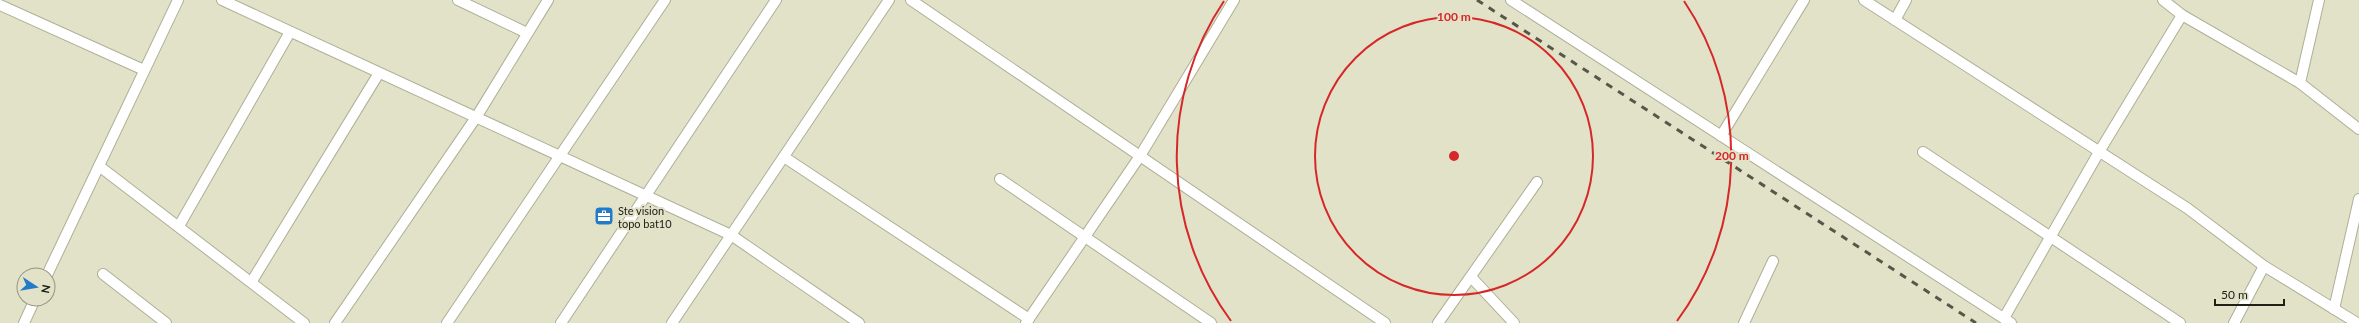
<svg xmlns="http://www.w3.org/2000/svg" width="2359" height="323" viewBox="0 0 2359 323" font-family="Lato,sans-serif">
<rect width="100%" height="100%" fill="#e2e2c9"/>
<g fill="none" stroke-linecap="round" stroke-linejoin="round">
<g stroke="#afaf97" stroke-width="12">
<g id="street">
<path d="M222,0l509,235 128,88"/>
<path d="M458,0l69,33"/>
<path d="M911,0l474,323"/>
<path d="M1511,0l500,323"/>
<path d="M1864,0l323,208 77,58 93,57"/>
<path d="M2163,0l19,15 118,68 59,46"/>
<path d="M0,5l144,65"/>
<path d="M1895,20l11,-20"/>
<path d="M2300,83l19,-83"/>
<path d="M1721,136l83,-136"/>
<path d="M1923,152l257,171"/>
<path d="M784,157l245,162"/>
<path d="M99,166l205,157"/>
<path d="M1000,179l211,144"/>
<path d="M179,226l111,-194"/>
<path d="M103,274l63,49"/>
<path d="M47,275l131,-275"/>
<path d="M1472,278l42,45"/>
<path d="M252,281l127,-208"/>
<path d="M2334,309l25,-110"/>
<path d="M2004,318l95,-166 83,-137"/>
<path d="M24,323l11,-24"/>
<path d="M335,323l142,-207 71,-116"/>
<path d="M447,323l218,-323"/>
<path d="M561,323l215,-323"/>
<path d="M672,323l217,-323"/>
<path d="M1026,323l114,-167 94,-156"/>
<path d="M1438,323l99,-141"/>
<path d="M1744,323l29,-62"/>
<path d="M2234,323l30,-57"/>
</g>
</g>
<use href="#street" stroke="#fff" stroke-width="10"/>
<path stroke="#575749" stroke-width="3" stroke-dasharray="7 7" stroke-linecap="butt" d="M1477,0l499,323"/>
</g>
<g fill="none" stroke="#d62828" stroke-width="2">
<circle cx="1454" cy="156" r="139"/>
<path d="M1231 321A278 278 0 0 1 1224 1M1684 1A278 278 0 0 1 1677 321"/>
</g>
<defs>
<g id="office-square" transform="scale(1)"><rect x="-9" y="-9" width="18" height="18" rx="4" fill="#237ac8" stroke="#e2e2c9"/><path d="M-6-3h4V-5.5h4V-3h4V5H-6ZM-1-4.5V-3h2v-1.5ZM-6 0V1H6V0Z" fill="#fff"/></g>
</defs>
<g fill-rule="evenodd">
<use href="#office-square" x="604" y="216"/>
</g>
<g text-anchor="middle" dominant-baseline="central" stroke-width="4" stroke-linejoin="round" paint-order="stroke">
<g font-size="11" fill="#202017" stroke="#e2e2c9" text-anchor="start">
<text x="618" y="210">Ste vision<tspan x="618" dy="13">topo bat10</tspan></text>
</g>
</g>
<circle cx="1454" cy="156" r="6" fill="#d62828" stroke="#e2e2c9" stroke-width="2"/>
<g font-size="12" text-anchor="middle" font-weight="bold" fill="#d62828" stroke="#e2e2c9" stroke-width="4" stroke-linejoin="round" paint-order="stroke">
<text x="1454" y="21">100 m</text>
<text x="1732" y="160">200 m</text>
</g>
<g transform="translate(36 287) rotate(102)"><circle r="19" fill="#e2e2c9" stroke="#949482"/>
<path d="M0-3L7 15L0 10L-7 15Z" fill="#237ac8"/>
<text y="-6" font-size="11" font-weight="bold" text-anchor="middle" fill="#202017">N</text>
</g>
<path d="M2215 299v6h69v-6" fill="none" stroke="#202017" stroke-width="2"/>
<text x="2221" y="299" font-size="12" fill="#202017" stroke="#e2e2c9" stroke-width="3" paint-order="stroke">50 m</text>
</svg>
